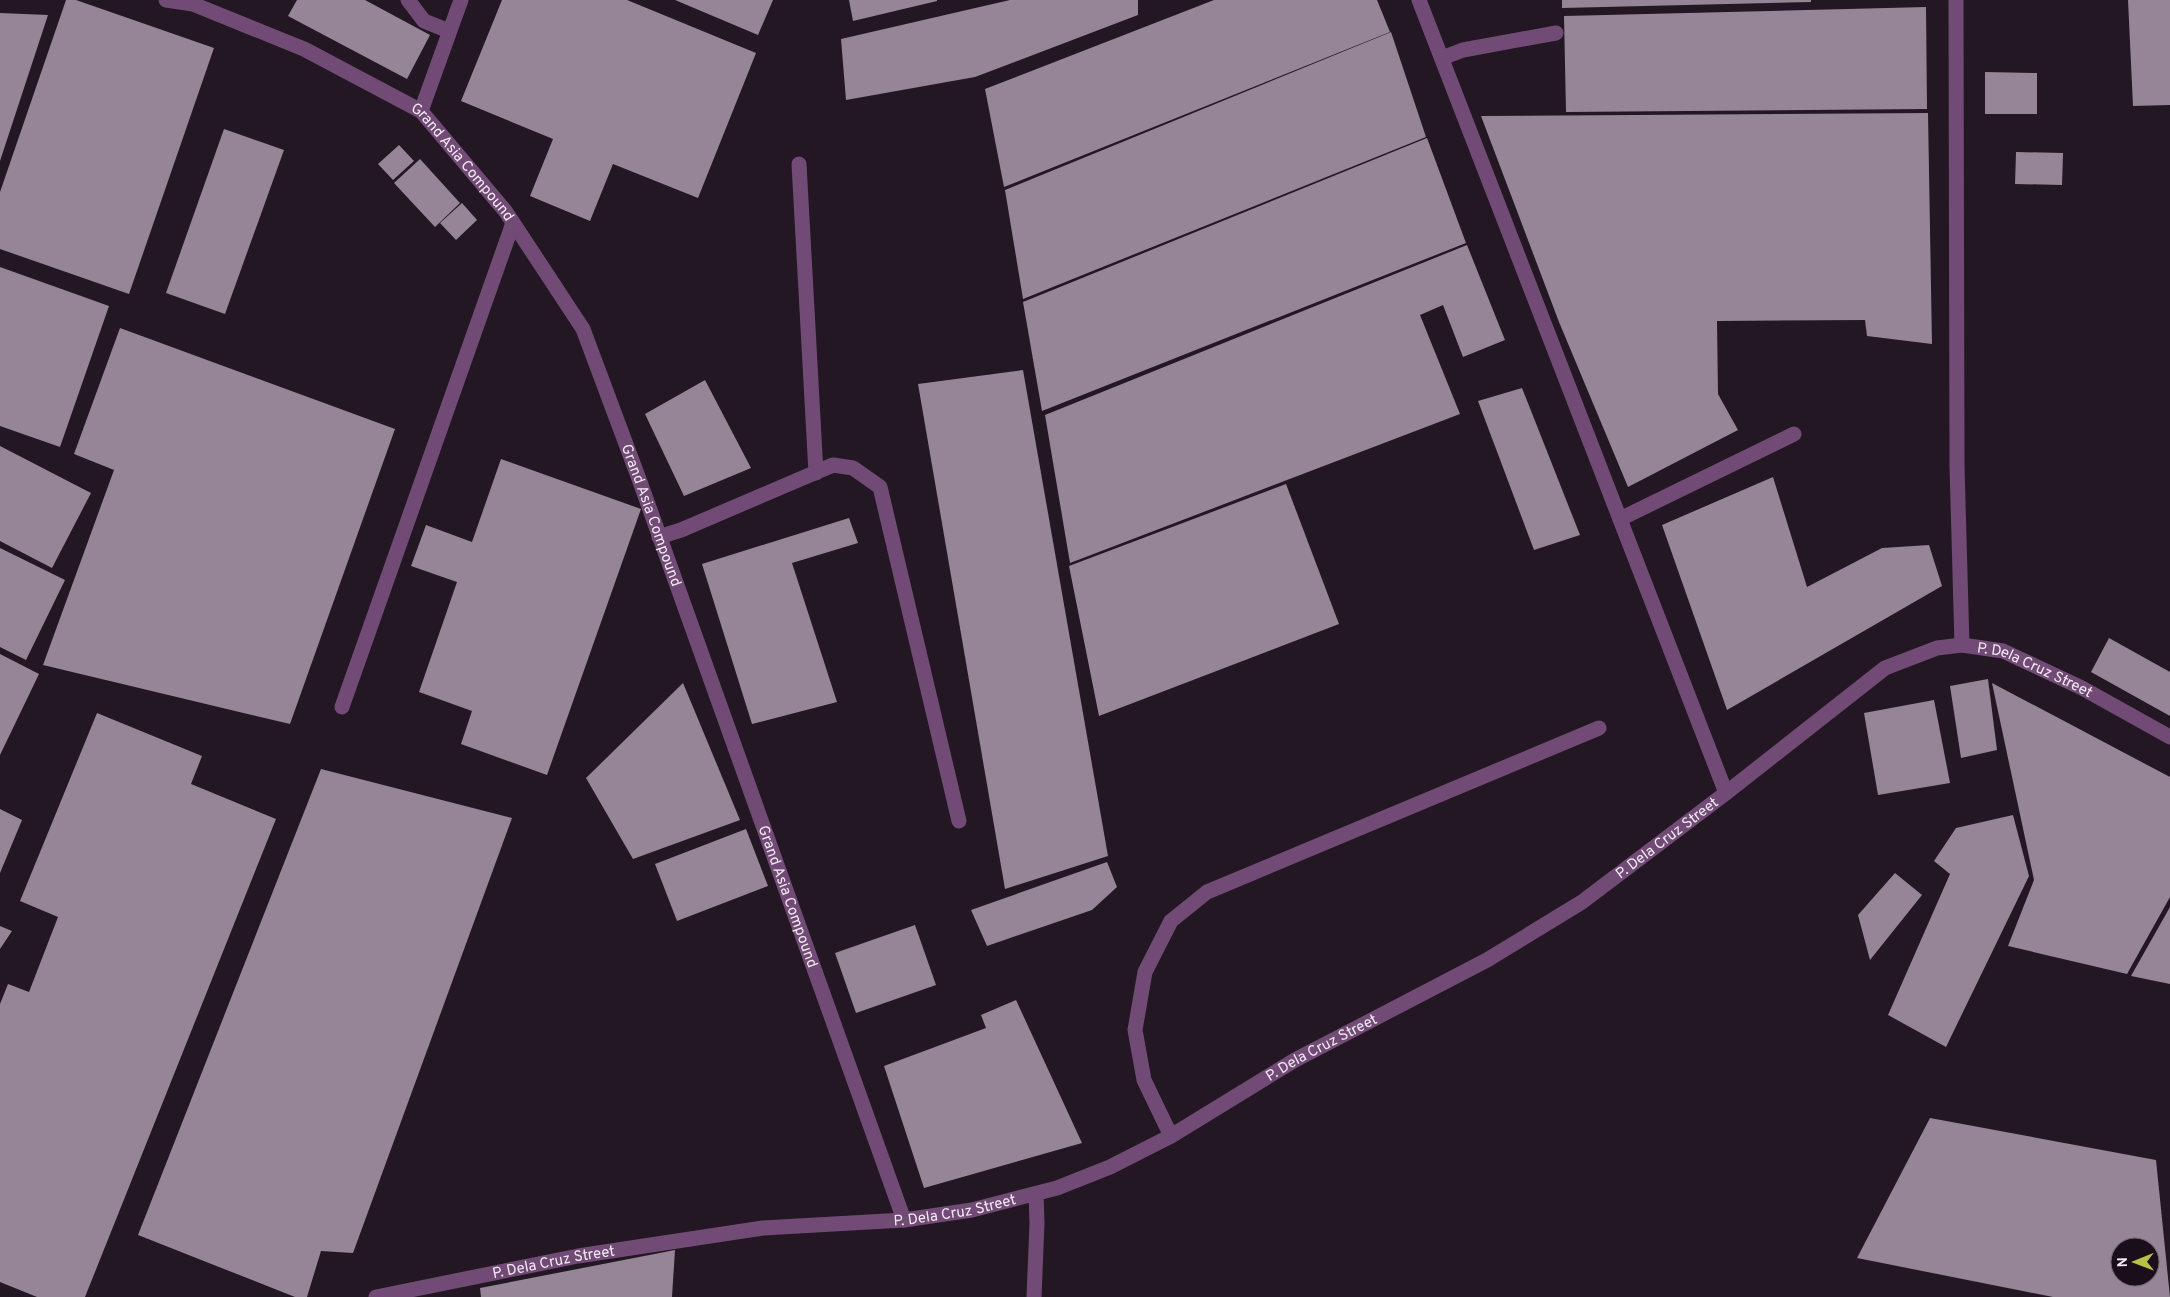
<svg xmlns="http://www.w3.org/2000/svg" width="2170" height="1297" font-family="Overpass,sans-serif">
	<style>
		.building { fill: #958596; fill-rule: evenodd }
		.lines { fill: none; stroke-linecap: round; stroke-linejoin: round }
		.lane { stroke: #714b75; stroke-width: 15 }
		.street { stroke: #714b75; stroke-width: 15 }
		.labels { text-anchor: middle; stroke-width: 5; stroke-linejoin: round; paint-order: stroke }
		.street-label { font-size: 15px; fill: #f3eaf4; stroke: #1a0e1b }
	</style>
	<rect width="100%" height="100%" fill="#231724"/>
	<!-- building -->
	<g class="building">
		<path d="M66 0H76L214 48 129 294 0 249V192Z"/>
		<path d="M297 0H365L430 35 407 79 288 16Z"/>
		<path d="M502 0H627L756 53 698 198 613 164 590 221 530 196 553 139 461 101Z"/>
		<path d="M675 0H773L758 35Z"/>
		<path d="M849 0H937V1L853 21Z"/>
		<path d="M1010 0H1138V15L975 77 846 100 841 39Z"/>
		<path d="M1214 0H1377L1390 32 1004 187 985 89Z"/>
		<path d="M1562 0H1811V2L1562 8Z"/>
		<path d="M2128 0H2170V105L2133 106Z"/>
		<path d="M1926 7 1927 109 1566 112 1564 16Z"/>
		<path d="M0 13 48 15 0 161Z"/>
		<path d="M1391 32 1426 137 1023 299 1005 190Z"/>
		<path d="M1985 72 2037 73V114H1985Z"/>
		<path d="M1928 113 1932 344 1867 336 1865 320 1717 321 1718 394 1738 430 1628 487 1559 322 1481 116Z"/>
		<path d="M224 129 284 150 225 314 166 293Z"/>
		<path d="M1427 138 1466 243 1042 411 1023 302Z"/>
		<path d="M399 145 414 161 393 180 378 164Z"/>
		<path d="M2016 152 2063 153 2062 185 2015 184Z"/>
		<path d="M420 159 460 203 435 227 394 183Z"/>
		<path d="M462 203 477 220 456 240 440 223Z"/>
		<path d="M1467 245 1505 340 1463 357 1443 305 1420 315 1460 414 1070 563 1045 415Z"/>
		<path d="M0 267 109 306 60 447 0 426Z"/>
		<path d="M120 328 395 429 290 724 43 665 114 470 74 454Z"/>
		<path d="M1023 370 1108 856 1005 889 918 384Z"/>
		<path d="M705 380 751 468 684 496 645 414Z"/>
		<path d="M1522 388 1580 535 1534 550 1478 401Z"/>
		<path d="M0 446 91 493 52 568 0 541Z"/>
		<path d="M501 459 641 509 547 775 461 744 472 711 419 692 457 582 411 566 426 525 472 542Z"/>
		<path d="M1773 477 1807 587 1882 548 1929 545 1942 586 1727 710 1662 525Z"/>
		<path d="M1286 484 1339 624 1099 716 1069 566Z"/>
		<path d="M849 518 858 543 792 563 837 702 752 724 702 564Z"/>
		<path d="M0 548 65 580 26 660 0 647Z"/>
		<path d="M2109 638 2170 672V716L2091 672Z"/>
		<path d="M0 654 39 674 0 755Z"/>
		<path d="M1988 679 1997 750 1961 758 1950 686Z"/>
		<path d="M683 683 740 820 633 859 586 778Z"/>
		<path d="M1992 683 2170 777V897L2127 974 2008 946 2034 880Z"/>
		<path d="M1934 700 1950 783 1878 795 1864 713Z"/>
		<path d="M97 713 202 756 191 784 276 819 85 1297H37L0 1282V1004L8 984 29 992 58 917 20 901Z"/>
		<path d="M321 769 512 818 353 1253 321 1251 307 1297H295L138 1235Z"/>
		<path d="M0 809 22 820 0 873Z"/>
		<path d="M2013 815 2029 876 1946 1047 1888 1015 1950 874 1934 861 1956 828Z"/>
		<path d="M746 829 768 886 677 921 655 864Z"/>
		<path d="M1107 862 1117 887 1092 910 987 946 971 910Z"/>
		<path d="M1895 873 1922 895 1870 960 1858 915Z"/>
		<path d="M2170 907V984L2131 976Z"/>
		<path d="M915 925 936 985 856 1013 835 953Z"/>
		<path d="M0 926 12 931 0 949Z"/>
		<path d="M1016 1000 1082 1143 924 1188 884 1066 986 1028 981 1015Z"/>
		<path d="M1930 1118 2156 1160 2170 1297H2053L1857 1258ZM2120 1247H2150V1277H2120Z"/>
		<path d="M675 1250 672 1297H481L480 1288Z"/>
	</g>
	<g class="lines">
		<!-- lane -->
		<g class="lane">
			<path id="s1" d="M166 0 193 4 304 49 421 111 506 212 583 329 639 479 904 1220"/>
			<path d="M408 0 424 21 449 31"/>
			<path d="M1419 0 1726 793"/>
			<path d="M1956 0 1957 466 1962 645"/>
			<path d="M1442 58 1463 50 1556 33"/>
			<path d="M421 111 461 0"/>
			<path d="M799 164 816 473"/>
			<path d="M1620 519 1794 434"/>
			<path d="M659 537 681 530 833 465 853 468 880 487 959 821"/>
			<path d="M342 707 513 223"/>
			<path d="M1171 1136 1144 1080 1135 1030 1145 972 1171 921 1207 892 1599 728"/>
			<path d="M1034 1297 1037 1223 1036 1194"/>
		</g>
		<!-- street -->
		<path class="street" id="s2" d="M376 1297 578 1256 763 1228 904 1220 972 1210 1057 1188 1110 1167 1171 1136 1295 1060 1487 960 1582 902 1726 793 1885 668 1937 648 1962 645 2003 651 2082 688 2170 737"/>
	</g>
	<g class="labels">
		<!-- street labels -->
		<g class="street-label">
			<text dy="5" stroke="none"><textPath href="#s1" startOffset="345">Grand Asia Compound</textPath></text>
			<text dy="5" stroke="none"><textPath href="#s1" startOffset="750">Grand Asia Compound</textPath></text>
			<text dy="5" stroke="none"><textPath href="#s2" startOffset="1831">P. Dela Cruz Street</textPath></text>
			<text dy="5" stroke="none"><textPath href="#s2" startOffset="1396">P. Dela Cruz Street</textPath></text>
			<text dy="5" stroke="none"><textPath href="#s1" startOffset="1155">Grand Asia Compound</textPath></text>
			<text dy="5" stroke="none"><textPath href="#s2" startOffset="991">P. Dela Cruz Street</textPath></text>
			<text dy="5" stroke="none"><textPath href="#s2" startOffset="586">P. Dela Cruz Street</textPath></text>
			<text dy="5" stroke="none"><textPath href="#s2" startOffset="181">P. Dela Cruz Street</textPath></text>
		</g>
	</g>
	<!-- north arrow -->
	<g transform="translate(2135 1262) rotate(269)"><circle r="24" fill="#1a0e1b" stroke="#716672"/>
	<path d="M0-4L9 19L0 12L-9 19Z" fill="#b7c147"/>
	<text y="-8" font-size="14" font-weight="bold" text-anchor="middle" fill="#f3eaf4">N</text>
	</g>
</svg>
